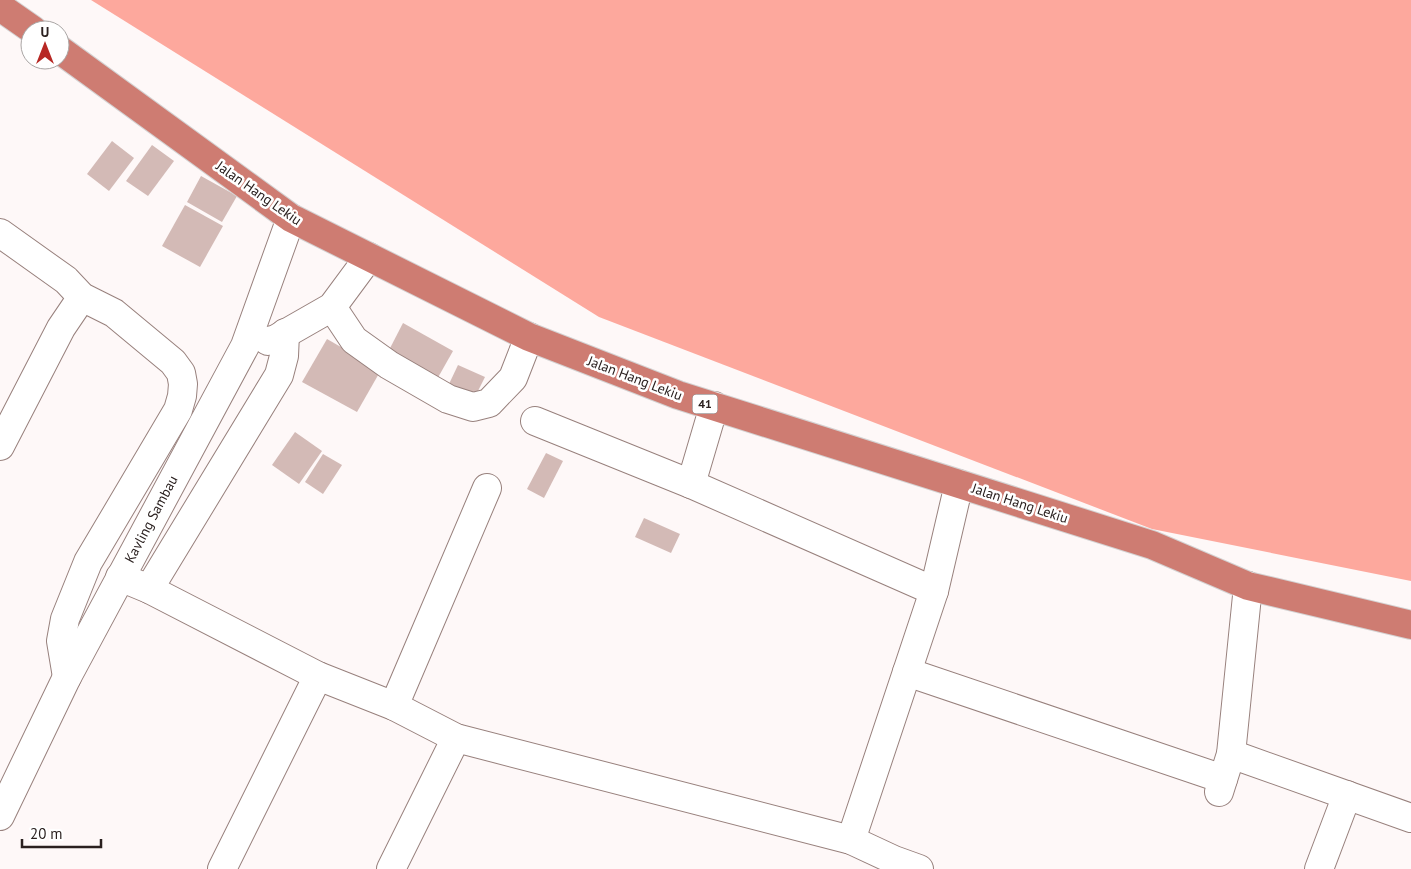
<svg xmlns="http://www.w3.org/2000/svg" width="1411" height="869" font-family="'PT Sans',sans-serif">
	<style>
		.forest { fill: #fda89d }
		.building { fill: #d3bab6 }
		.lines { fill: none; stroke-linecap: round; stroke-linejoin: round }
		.minor-casing { stroke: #98817d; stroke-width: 30 }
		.highway-casing { stroke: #d4d2d2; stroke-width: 30 }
		.minor { stroke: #fff; stroke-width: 28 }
		.highway { stroke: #ce7c72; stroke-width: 28 }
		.labels { text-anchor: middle; stroke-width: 5; stroke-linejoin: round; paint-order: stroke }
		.shield { fill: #fff; stroke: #6a6362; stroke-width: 1 }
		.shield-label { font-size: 12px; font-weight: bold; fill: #2a201f }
		.street-label { font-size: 14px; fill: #2a201f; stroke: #fff }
	</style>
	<rect width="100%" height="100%" fill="#fef8f8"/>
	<!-- forest -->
	<path class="forest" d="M91 0H1411V581L1152 529 599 317Z"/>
	<!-- building -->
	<g class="building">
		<path d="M112 141 134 158 109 191 87 174Z"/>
		<path d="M152 145 174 161 148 196 126 181Z"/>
		<path d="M201 176 237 196 222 222 187 202Z"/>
		<path d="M185 205 223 226 200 267 162 246Z"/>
		<path d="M403 323 453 351 436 381 387 354Z"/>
		<path d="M327 339 381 370 357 412 302 382Z"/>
		<path d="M458 365 485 377 475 397 449 384Z"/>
		<path d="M295 432 322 451 299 484 272 465Z"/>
		<path d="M546 453 563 461 544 498 527 489Z"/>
		<path d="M323 454 342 465 323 494 305 482Z"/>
		<path d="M644 518 680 534 671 553 635 537Z"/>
	</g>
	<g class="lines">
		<defs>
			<g id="minor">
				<path d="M0 233 66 280 82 297 114 313 173 362 181 373 183 384 182 396 178 410 88 562 65 619 61 641 67 677"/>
				<path d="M332 307 354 340 389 365 448 399 473 407 489 403 513 378 529 337"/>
				<path d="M268 341 276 339 332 307 369 257"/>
				<path d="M535 421 691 484 934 591"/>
				<path d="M0 446 61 328 82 297"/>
				<path d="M691 484 714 406"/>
				<path d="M120 577 149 589 318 676 394 706 456 738 851 840 894 860 919 869"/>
				<path d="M149 589 279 375 284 356 285 333"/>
				<path d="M907 672 1223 779"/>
				<path d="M394 706 487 488"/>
				<path d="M1231 754 1411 818"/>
				<path d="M1219 792 1231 754 1248 586"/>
				<path d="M0 816 67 677 245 346 291 218"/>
				<path d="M851 840 934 591 959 484"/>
				<path d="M222 869 318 676"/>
				<path d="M391 869 456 738"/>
				<path d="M1319 869 1347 795"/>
			</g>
			<g id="highway">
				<path d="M0 7 33 30"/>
				<path d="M60 50 291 218 529 337 678 395 1152 545 1248 586 1411 625"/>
			</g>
		</defs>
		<!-- minor casing -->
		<use href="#minor" class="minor-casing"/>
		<!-- highway casing -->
		<use href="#highway" class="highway-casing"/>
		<!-- minor -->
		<use href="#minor" class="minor"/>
		<!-- highway -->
		<use href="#highway" class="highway"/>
	</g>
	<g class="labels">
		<!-- shield labels -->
		<rect class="shield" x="692.5" y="394.5" width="25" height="19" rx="4"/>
		<g class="shield-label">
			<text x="705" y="408">41</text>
		</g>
		<!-- street labels -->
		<g class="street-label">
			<text transform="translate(259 193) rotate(35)" y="5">Jalan Hang Lekiu</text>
			<text transform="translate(635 378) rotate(21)" y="5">Jalan Hang Lekiu</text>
			<text transform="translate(1020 503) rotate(18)" y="5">Jalan Hang Lekiu</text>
			<text transform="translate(151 519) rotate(-62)" y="5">Kavling Sambau</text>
		</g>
	</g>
	<!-- north arrow -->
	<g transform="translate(45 45)"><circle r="24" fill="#ffffff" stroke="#aaa6a5"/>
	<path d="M0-4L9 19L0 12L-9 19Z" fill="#b72824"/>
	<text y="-8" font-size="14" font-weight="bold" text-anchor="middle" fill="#2a201f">U</text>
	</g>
	<!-- scale -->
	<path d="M22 839v8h79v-8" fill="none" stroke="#2a201f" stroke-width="2.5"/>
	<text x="30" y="839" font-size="15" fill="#2a201f" stroke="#ffffff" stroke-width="4" paint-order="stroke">20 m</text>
</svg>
